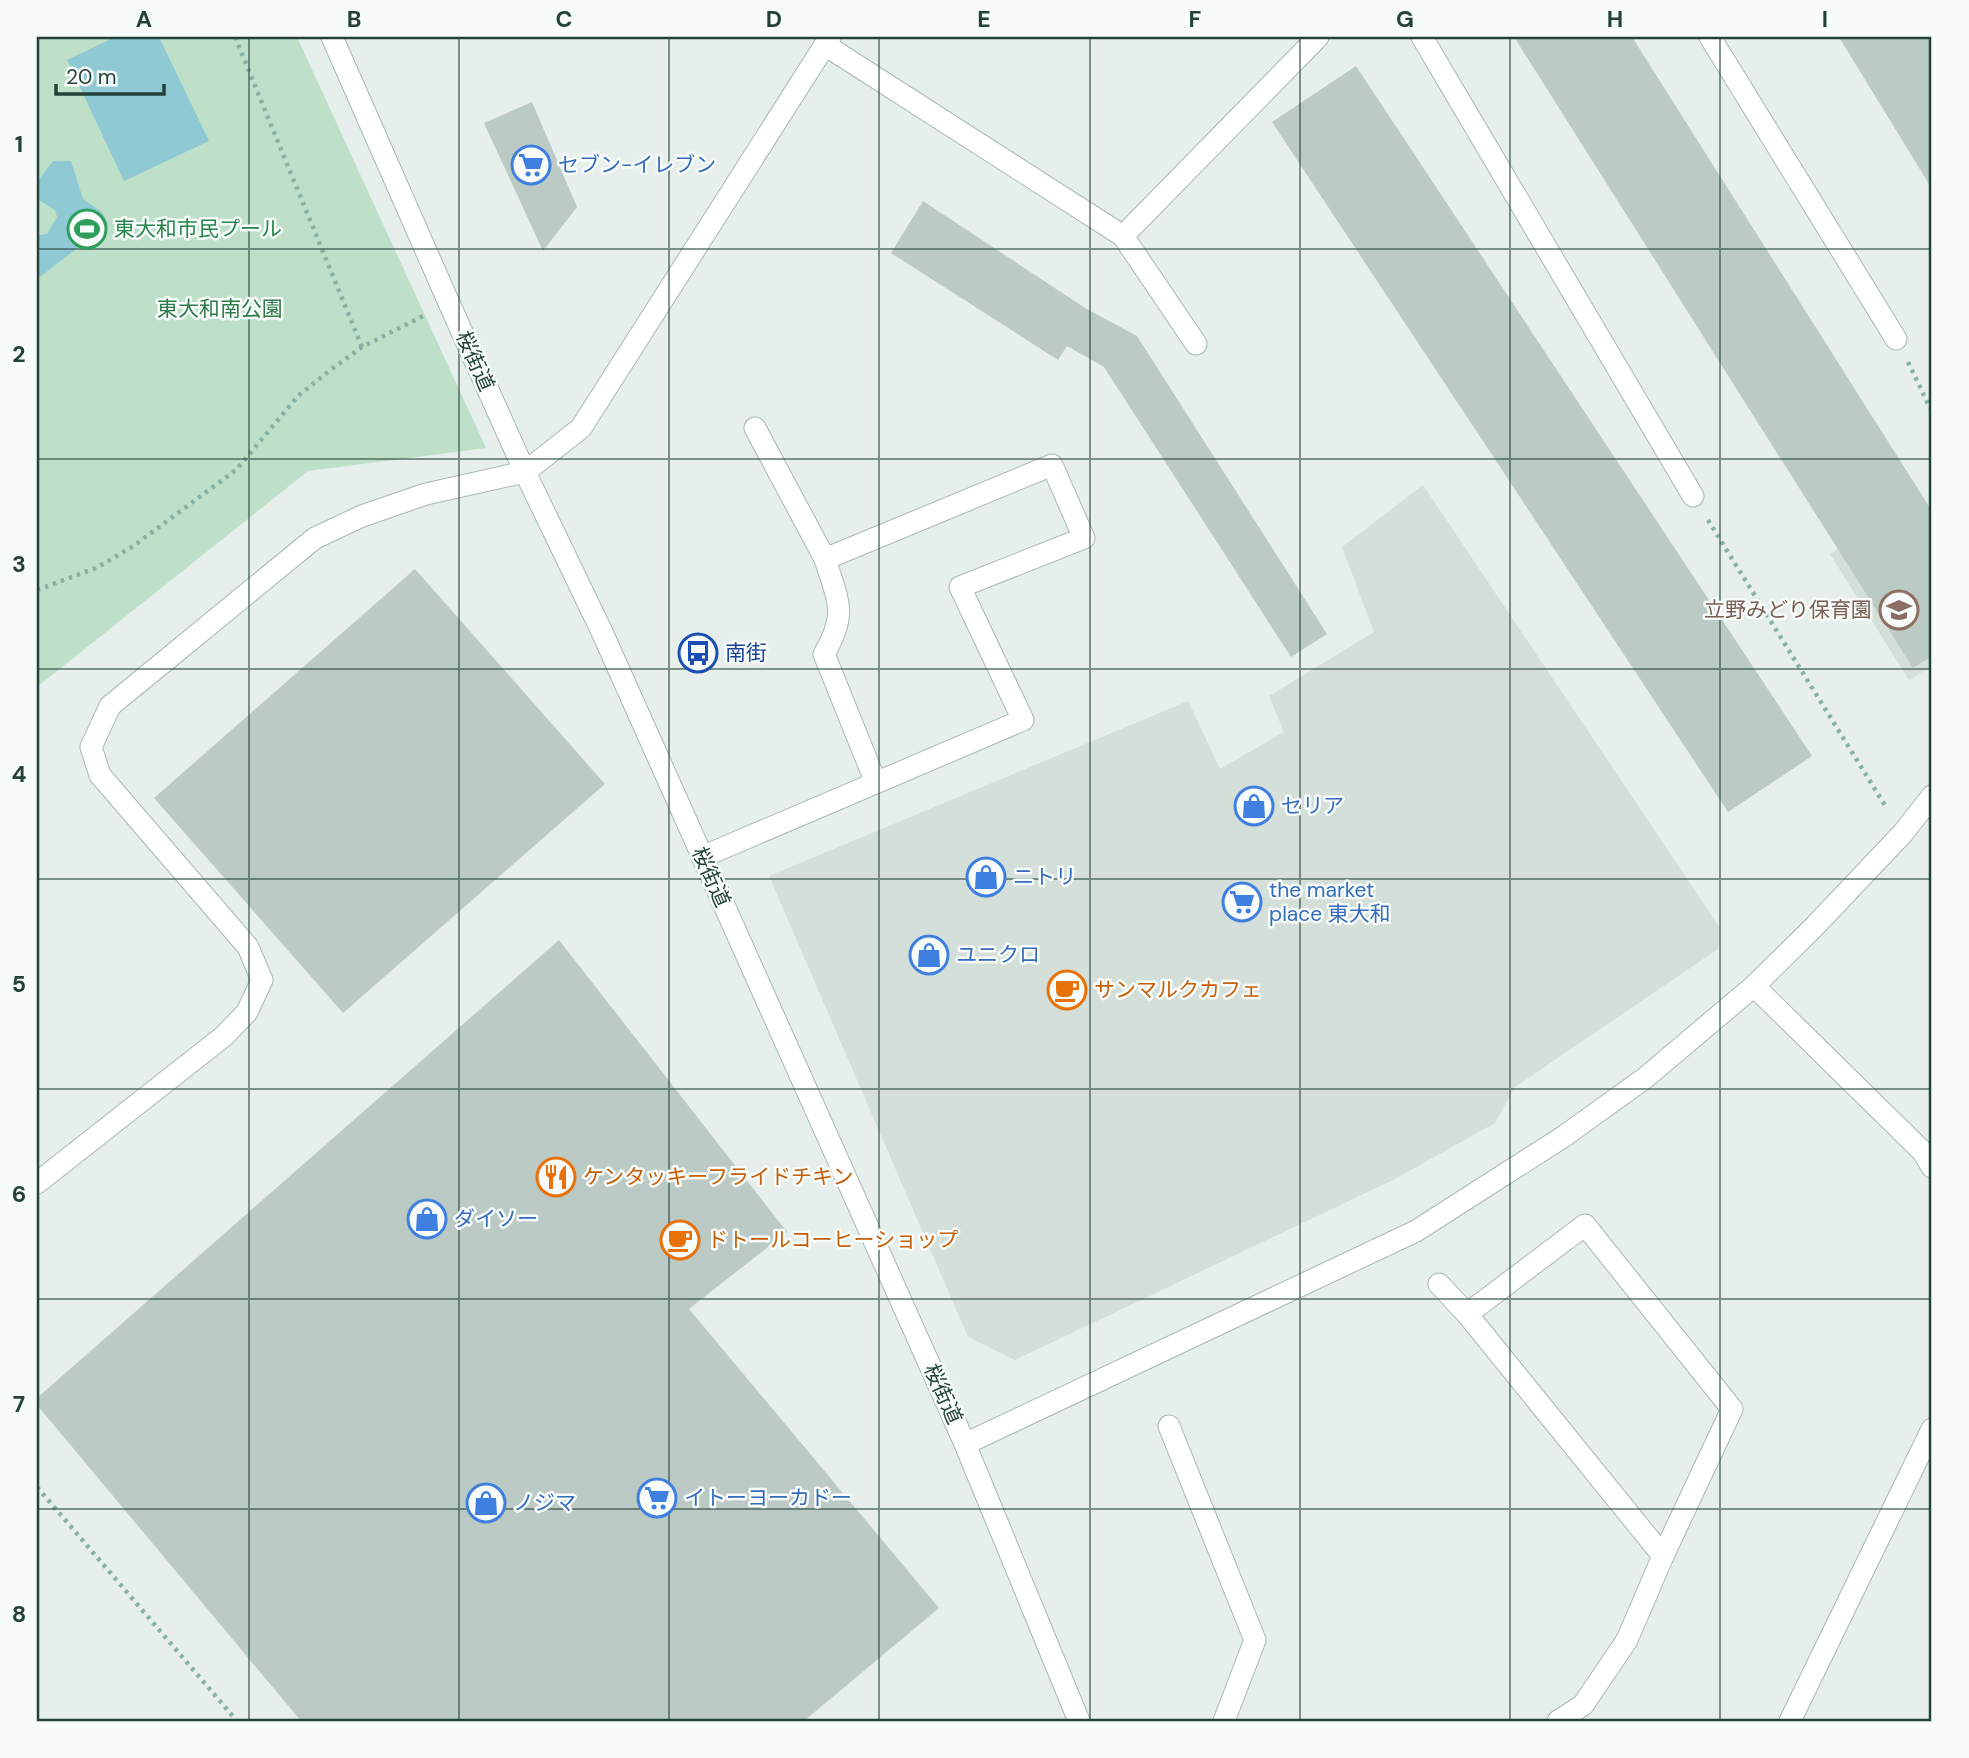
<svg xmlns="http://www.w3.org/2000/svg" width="1969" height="1758" font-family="'DM Sans','Noto Sans JP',sans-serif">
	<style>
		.built { fill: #d4dfda }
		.green { fill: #bfe0c8 }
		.water { fill: #8ec9d4 }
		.building { fill: #bbcac4 }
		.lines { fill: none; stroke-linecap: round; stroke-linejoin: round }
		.minor-casing { stroke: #a8b8b2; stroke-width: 23 }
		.path { stroke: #86b3a5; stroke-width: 4.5; stroke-dasharray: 3.5 5; stroke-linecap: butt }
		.minor { stroke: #fff; stroke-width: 21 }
		.grid { fill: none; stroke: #24423a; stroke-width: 2; stroke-opacity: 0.55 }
		.labels { text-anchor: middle; stroke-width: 5; stroke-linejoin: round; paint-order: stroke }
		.shop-label { font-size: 21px; fill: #366cbe; stroke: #f7fbf9; text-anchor: start }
		.leisure-label { font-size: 21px; fill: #27864d; stroke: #f7fbf9; text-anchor: start }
		.park-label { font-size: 21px; fill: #2d7a4b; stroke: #f7fbf9 }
		.street-label { font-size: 21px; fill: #24423a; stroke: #f7fbf9 }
		.education-label { font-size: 21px; fill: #785e54; stroke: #f7fbf9; text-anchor: end }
		.transit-label { font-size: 21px; fill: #164399; stroke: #f7fbf9; text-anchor: start }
		.food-label { font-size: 21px; fill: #c56008; stroke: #f7fbf9; text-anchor: start }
		.neatline { fill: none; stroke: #24423a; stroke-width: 2.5 }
		.grid-label { font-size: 23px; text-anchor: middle; font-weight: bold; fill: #24423a }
	</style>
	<rect width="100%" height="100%" fill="#e6efeb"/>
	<!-- built -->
	<g class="built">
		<path d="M1423 485 1720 928 1718 949 1515 1087 1495 1123 1393 1180 1015 1360 968 1337 769 876 1188 701 1220 769 1284 732 1269 696 1374 632 1342 547Z"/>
		<path d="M1921 498 1932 516V666L1909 680 1830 554Z"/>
	</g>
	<!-- green -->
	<path class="green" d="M37 37H297L486 448 308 471 37 687Z"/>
	<!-- water -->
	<g class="water">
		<path d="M115 37H159L209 141 124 181 67 60Z"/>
		<path d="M53 161H71L83 199 102 212 108 224 40 277 37 276V235L47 234 57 217 55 210 37 199V182Z"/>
	</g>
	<!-- building -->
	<g class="building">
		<path d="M1514 37H1632L1932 511V656L1913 668Z"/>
		<path d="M1839 37H1929L1932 41V189Z"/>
		<path d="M1356 66 1812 756 1728 812 1272 122Z"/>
		<path d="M532 102 577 207 543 251 484 123Z"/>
		<path d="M923 201 1085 308 1137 336 1327 634 1291 657 1104 367 1067 346 1058 360 891 253Z"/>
		<path d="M415 569 605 784 343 1013 154 798Z"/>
		<path d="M559 940 787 1232 689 1309 939 1608 804 1721H301L37 1405V1398Z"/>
	</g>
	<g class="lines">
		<defs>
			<g id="minor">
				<path d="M332 37 449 303 525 472 602 632 965 1444 1079 1721"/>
				<path d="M1422 37 1693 496"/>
				<path d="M1710 37 1896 339"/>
				<path d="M825 45 1123 236 1318 37"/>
				<path d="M1123 236 1196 344"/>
				<path d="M755 428 825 559"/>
				<path d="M702 857 1023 720 960 587 1084 538 1052 465 825 559C838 601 848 613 824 654L876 783"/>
				<path d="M1754 986 1923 1152 1932 1167"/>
				<path d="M37 1183 224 1036 247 1012 262 980 248 947 100 775 91 747 110 706 315 538 362 516 426 494 525 472 581 428 830 37"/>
				<path d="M1439 1284 1467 1314 1663 1556 1627 1640 1583 1705 1558 1721"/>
				<path d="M1467 1314 1585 1225 1732 1409 1663 1556"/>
				<path d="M1169 1426 1255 1640 1224 1721"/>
				<path d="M965 1444 1416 1231 1563 1137 1645 1078 1754 986 1813 928 1903 833 1932 796"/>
				<path d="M1790 1721 1932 1429"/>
			</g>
		</defs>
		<!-- minor casing -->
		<use href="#minor" class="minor-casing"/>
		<!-- path -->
		<g class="path">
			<path d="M235 37 362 347"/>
			<path d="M1908 362 1932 412"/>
			<path d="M1708 520 1886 807"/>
			<path d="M37 590 96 568 132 547 236 470 298 396 329 371 362 347 423 316"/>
			<path d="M37 1487 237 1721"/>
		</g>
		<!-- minor -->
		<use href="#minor" class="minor"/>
	</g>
	<!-- grid -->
	<path class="grid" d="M249 37V1721M459 37V1721M669 37V1721M879 37V1721M1090 37V1721M1300 37V1721M1510 37V1721M1720 37V1721M37 249H1932M37 459H1932M37 669H1932M37 879H1932M37 1089H1932M37 1299H1932M37 1509H1932"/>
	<!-- icons -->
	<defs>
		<symbol id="supermarket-ring" viewBox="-11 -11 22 22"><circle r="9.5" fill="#f7fbf9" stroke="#3f7fe0" stroke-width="1.5"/><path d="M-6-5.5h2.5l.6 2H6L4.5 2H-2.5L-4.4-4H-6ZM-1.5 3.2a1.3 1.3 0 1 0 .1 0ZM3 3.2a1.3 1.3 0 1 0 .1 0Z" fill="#3f7fe0"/></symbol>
		<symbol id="stadium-ring" viewBox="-11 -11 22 22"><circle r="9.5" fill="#f7fbf9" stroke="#2e9e5b" stroke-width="1.5"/><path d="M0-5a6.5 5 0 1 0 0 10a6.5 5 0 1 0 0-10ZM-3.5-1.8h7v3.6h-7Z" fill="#2e9e5b"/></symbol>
		<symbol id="school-ring" viewBox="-11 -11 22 22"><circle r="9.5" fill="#f7fbf9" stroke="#8d6e63" stroke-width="1.5"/><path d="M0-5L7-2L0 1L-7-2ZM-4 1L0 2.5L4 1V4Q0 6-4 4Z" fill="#8d6e63"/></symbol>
		<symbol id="bus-ring" viewBox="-11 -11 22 22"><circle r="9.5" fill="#f7fbf9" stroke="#1a4fb4" stroke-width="1.5"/><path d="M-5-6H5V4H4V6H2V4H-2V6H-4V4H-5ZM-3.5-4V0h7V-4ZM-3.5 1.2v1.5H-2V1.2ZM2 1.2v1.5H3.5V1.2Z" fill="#1a4fb4"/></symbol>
		<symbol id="shop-ring" viewBox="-11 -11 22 22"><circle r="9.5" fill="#f7fbf9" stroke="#3f7fe0" stroke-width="1.5"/><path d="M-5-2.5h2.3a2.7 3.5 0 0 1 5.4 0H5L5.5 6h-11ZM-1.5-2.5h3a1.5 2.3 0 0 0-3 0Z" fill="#3f7fe0"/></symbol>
		<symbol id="cafe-ring" viewBox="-11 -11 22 22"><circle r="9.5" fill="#f7fbf9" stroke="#e8710a" stroke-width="1.5"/><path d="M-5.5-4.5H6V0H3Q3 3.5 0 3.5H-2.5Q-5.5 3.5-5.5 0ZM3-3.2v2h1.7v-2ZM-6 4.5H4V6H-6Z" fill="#e8710a"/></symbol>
		<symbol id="restaurant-ring" viewBox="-11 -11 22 22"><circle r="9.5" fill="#f7fbf9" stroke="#e8710a" stroke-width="1.5"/><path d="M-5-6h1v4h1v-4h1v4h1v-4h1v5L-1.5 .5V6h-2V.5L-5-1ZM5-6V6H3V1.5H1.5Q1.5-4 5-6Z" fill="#e8710a"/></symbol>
	</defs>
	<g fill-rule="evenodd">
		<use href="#supermarket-ring" x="509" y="143" width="44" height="44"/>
		<use href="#stadium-ring" x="65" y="207" width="44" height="44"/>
		<use href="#school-ring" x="1877" y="588" width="44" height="44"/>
		<use href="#bus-ring" x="676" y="631" width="44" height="44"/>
		<use href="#shop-ring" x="1232" y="784" width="44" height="44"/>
		<use href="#shop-ring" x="964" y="855" width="44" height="44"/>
		<use href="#supermarket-ring" x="1220" y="880" width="44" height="44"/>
		<use href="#shop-ring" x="907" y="933" width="44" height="44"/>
		<use href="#cafe-ring" x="1045" y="968" width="44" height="44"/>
		<use href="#restaurant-ring" x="534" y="1155" width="44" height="44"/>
		<use href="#shop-ring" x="405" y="1197" width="44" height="44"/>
		<use href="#cafe-ring" x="658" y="1218" width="44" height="44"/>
		<use href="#supermarket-ring" x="635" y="1476" width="44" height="44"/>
		<use href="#shop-ring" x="464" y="1481" width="44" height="44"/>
	</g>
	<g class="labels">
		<!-- shop labels -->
		<g class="shop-label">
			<text x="558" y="172">セブン-イレブン</text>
			<text x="1281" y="813">セリア</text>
			<text x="1013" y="884">ニトリ</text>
			<text x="1269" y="897">the market<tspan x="1269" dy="24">place 東大和</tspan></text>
			<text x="956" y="962">ユニクロ</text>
			<text x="454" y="1226">ダイソー</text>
			<text x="684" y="1505">イトーヨーカドー</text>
			<text x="513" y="1510">ノジマ</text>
		</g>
		<!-- leisure labels -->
		<g class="leisure-label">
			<text x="114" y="236">東大和市民プール</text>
		</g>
		<!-- park labels -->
		<g class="park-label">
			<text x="220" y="316">東大和南公園</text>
		</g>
		<!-- street labels -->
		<g class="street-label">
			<text transform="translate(475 361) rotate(66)" y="7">桜街道</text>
			<text transform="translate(711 877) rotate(66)" y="7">桜街道</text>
			<text transform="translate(943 1394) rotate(66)" y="7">桜街道</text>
		</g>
		<!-- education labels -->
		<g class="education-label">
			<text x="1872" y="617">立野みどり保育園</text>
		</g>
		<!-- transit labels -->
		<g class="transit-label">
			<text x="725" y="660">南街</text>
		</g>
		<!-- food labels -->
		<g class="food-label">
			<text x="1094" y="997">サンマルクカフェ</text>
			<text x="583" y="1184">ケンタッキーフライドチキン</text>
			<text x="707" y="1247">ドトールコーヒーショップ</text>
		</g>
	</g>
	<!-- border -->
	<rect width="1969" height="1758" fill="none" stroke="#f7fbf9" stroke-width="77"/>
	<!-- scale -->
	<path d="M56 84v10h108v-10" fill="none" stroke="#24423a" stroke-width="3.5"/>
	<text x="66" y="84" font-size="21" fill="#24423a" stroke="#f7fbf9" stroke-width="5" paint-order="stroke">20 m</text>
	<rect x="38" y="38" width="1892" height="1682" class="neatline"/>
	<g class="grid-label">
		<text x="144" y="27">A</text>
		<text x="354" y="27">B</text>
		<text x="564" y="27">C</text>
		<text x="774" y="27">D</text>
		<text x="984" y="27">E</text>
		<text x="1195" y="27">F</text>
		<text x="1405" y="27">G</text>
		<text x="1615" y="27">H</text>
		<text x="1825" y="27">I</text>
		<text x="19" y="152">1</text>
		<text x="19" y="362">2</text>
		<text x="19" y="572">3</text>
		<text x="19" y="782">4</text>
		<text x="19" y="992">5</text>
		<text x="19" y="1202">6</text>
		<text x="19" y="1412">7</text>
		<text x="19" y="1622">8</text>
	</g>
</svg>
